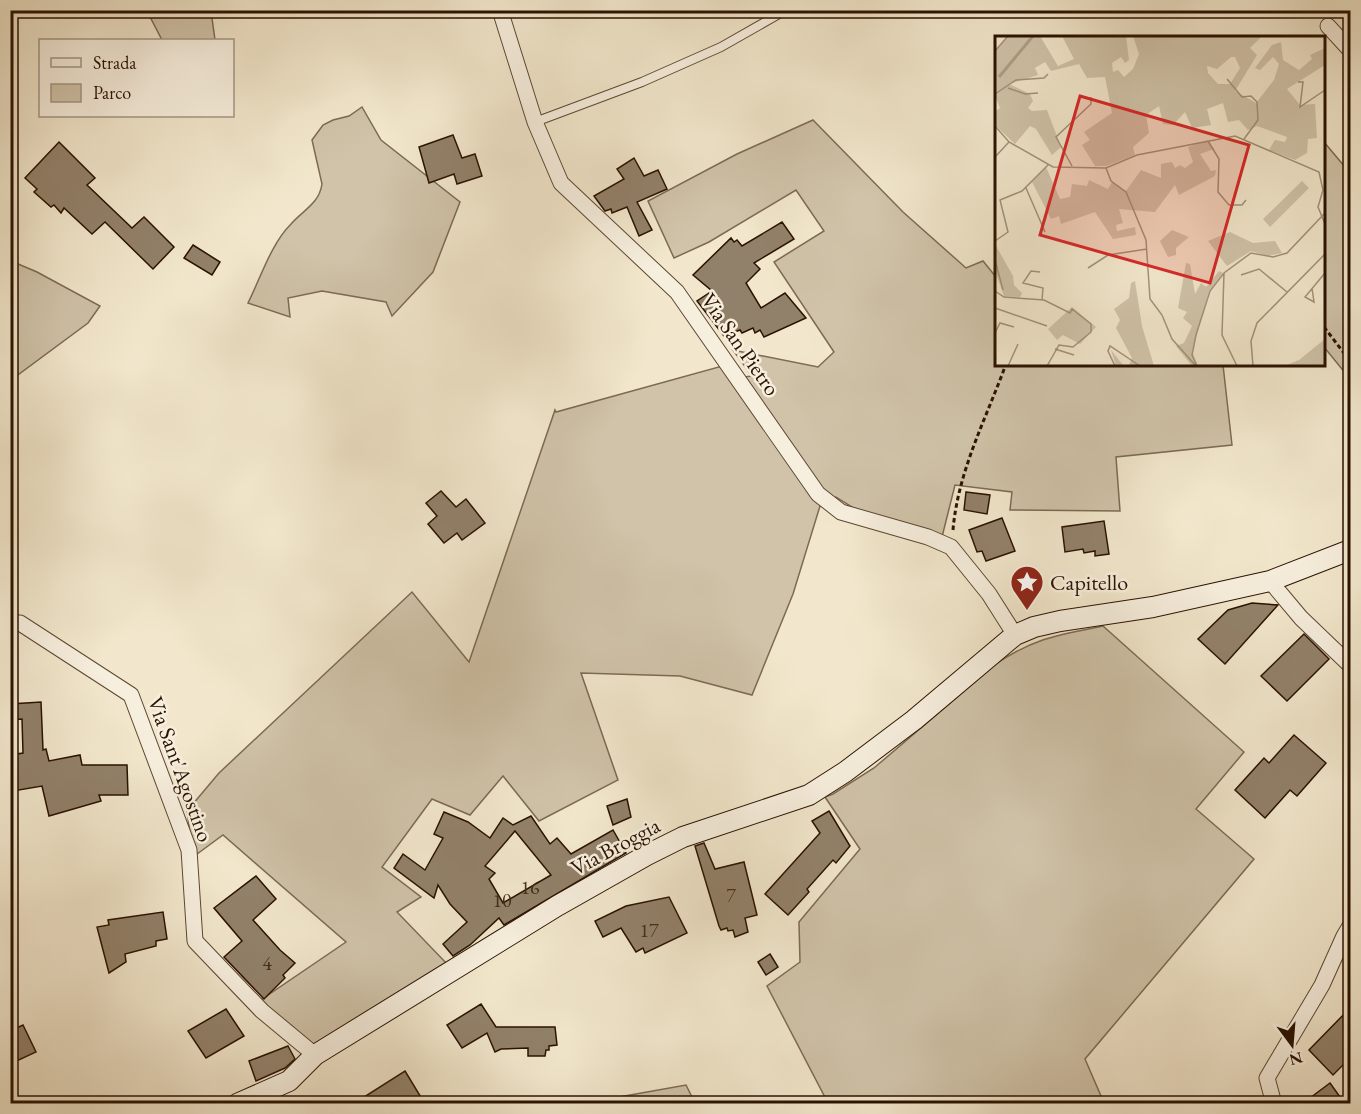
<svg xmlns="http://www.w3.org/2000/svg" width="1361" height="1114" font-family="'EB Garamond',serif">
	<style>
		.green { fill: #d0c3a9; stroke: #7d6a54; stroke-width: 1.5 }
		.building { fill: #92816a; stroke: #2a1200; stroke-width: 1.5; fill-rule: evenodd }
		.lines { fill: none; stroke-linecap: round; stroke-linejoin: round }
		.lane-casing { stroke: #5c4733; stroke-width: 10 }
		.street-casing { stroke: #5c4733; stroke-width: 17 }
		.secondary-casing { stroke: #2a1200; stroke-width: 22 }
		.path { stroke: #2a1200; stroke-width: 3; stroke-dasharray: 4.5 3; stroke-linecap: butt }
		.lane { stroke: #f7efde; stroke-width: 8 }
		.street { stroke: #f7efde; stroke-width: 15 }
		.secondary { stroke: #f7efde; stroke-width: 20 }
		.labels { text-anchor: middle; stroke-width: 5; stroke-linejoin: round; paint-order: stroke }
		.number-label { font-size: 20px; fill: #442e1a }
		.street-label { font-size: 22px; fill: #2a1200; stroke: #f7efde }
		.poi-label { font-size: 22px; fill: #2a1200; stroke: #f7efde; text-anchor: start }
		.inset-river { fill: none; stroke: #ae9f87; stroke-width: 3 }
		.inset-road { fill: none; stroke: #a2927a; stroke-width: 1.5 }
		.view { fill: #d62828; fill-opacity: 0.15; stroke: #d62828; stroke-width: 3 }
		.inset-edge { fill: none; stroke: #2a1200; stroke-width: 3 }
	</style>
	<rect width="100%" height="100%" fill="#f2e7cc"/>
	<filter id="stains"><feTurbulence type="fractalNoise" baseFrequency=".00333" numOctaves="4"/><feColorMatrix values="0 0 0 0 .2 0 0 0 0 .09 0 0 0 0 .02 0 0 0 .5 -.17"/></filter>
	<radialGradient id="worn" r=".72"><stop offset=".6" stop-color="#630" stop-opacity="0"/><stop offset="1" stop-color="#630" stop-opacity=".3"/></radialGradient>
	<!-- green -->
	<g class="green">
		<path d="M147 11H211L215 40H162Z"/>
		<path d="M362 107 381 140 460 202 433 272 392 316 386 302 322 291 288 298 290 317 248 303C261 277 271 244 291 224 303 210 319 204 322 184L312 140 323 125 333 120 349 116Z"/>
		<path d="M813 120 903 212 966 268 983 261 996 277V364L1223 365 1232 445 1116 457 1120 511 1010 510 1012 492 955 485 941 541 860 512 836 497 820 506 793 594 752 695 680 676 581 673 618 780 539 821 503 776 470 815 432 799 382 867 421 897 397 912 451 968 312 1058 255 1004 346 942 223 835 193 857 187 811 219 773 412 592 469 662 555 410 556 412 733 363 744 377 752 376 733 350 818 367 834 352 774 262 824 231 796 190 709 242 674 258 648 201 737 154Z"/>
		<path d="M1324 142 1350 173V379L1324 347Z"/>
		<path d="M11 261 37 272 100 306 88 323 11 380Z"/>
		<path d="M1103 626 1244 752 1196 809 1254 859 1085 1059 1104 1103H828L767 986 800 962 799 922 860 849 825 797 833 794 874 768 996 664C1034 638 1058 635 1103 626Z"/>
		<path d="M686 1085 695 1103H606L608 1099Z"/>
	</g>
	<!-- building -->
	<g class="building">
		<path d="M453 135 462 158 475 154 482 176 457 184 454 174 429 183 419 147Z"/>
		<path d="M59 142 95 178 87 185 132 228 144 217 174 247 153 269 105 222 92 234 64 208 61 213 54 205 51 207 34 192 37 189 25 178Z"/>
		<path d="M634 158 644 176 658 170 667 189 637 202 652 230 639 236 627 207 612 213 611 209 605 211 594 196 624 179 617 169Z"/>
		<path d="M782 222 794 239 754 263 760 269 746 283 761 308 785 293 806 318 764 337 760 330 755 333 753 328 742 333 740 330 724 336 697 301 712 291 693 275 731 238 734 242 737 240 742 246Z"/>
		<path d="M193 245 220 262 212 275 184 258Z"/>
		<path d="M441 491 456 507 466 499 485 523 462 540 457 533 444 543 428 524 437 516 426 503Z"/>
		<path d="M966 492 990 495 987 514 964 510Z"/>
		<path d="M1002 518 1015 551 986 561 982 551 977 552 969 530Z"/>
		<path d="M1104 521 1109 554 1095 556V551L1084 553 1083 549 1065 552 1062 527Z"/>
		<path d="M1252 603 1278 605 1225 664 1198 639 1228 610Z"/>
		<path d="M1304 634 1329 659 1287 701 1261 676Z"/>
		<path d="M41 702 43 750 46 749 49 761 80 755 82 765H127L128 795H99L101 801 49 816 42 786 13 791 10 779V755L23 753 22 719 10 720V704Z"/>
		<path d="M1294 735 1326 763 1297 796 1290 790 1265 818 1235 790 1264 758 1269 763Z"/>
		<path d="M627 799 631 817 613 825 607 806Z"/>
		<path d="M829 811 850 846 836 863 833 860 807 889 809 892 788 915 765 894 820 833 812 821Z"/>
		<path d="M444 812 468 822 490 838 503 818 513 825 531 816 550 844 557 838 571 854 613 830 626 853 504 925 499 918 470 945 453 956 443 944 467 922 450 904 438 885 434 898 394 868 403 854 425 870 443 838 434 834ZM515 831 551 875 503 903 489 879 495 873 485 866Z"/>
		<path d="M704 843 715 869 744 862 757 915 745 918 748 932 735 937 733 930 728 931 727 928 721 930 719 926 695 846Z"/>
		<path d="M256 876 276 899 253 920 280 950 295 963 283 975 285 978 264 999 224 957 242 941 214 908Z"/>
		<path d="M669 897 687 933 645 953 643 948 636 952 621 928 603 937 595 921 626 906Z"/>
		<path d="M163 912 167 939 156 941V946L125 954 126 962 109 973 97 927 109 925 108 920Z"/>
		<path d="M770 954 778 967 766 975 758 962Z"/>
		<path d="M481 1004 496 1027H555L557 1045 549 1046V1050H546L545 1056H528V1048L501 1049 495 1052 487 1033 462 1048 447 1025Z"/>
		<path d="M1350 1008V1058L1333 1075 1309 1050Z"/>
		<path d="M226 1009 244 1036 206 1058 188 1031Z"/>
		<path d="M23 1025 36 1052 10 1064V1031Z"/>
		<path d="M288 1046 295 1059 285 1068 256 1081 249 1061Z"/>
		<path d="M405 1071 425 1104H353Z"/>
		<path d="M1330 1083 1345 1104H1302Z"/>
	</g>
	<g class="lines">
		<defs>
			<path id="lane" d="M535 122 642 82 721 47 786 10"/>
			<g id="street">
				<path d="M500 10 535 122 561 183 677 292 818 494 841 512 928 537 951 547 989 594 1015 635"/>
				<path d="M1328 26 1350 50"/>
				<path d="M1270 581 1301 618 1350 665"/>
				<path d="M10 624 20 623 131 695 189 850 195 941 262 1011 315 1055"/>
				<path d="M1274 1104 1267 1078 1322 985 1344 936 1350 926"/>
			</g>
			<path id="secondary" d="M237 1104 289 1081 315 1055 557 906 647 855 683 837 809 795 845 772 914 720 1015 635 1034 627 1060 621 1153 607 1270 581 1350 550"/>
		</defs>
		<!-- lane casing -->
		<use href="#lane" class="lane-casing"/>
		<!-- street casing -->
		<use href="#street" class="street-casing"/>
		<!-- secondary casing -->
		<use href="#secondary" class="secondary-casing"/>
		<!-- path -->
		<g class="path">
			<path d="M1324 327 1350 361"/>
			<path d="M953 530C958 471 986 419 1006 364"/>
		</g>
		<!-- lane -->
		<use href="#lane" class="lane"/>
		<!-- street -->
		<use href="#street" class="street"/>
		<!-- secondary -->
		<use href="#secondary" class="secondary"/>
	</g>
	<!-- icons -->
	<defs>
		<symbol id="sight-pin" viewBox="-11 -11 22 30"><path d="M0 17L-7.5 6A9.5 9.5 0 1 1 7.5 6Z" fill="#8f2418" stroke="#f7efde"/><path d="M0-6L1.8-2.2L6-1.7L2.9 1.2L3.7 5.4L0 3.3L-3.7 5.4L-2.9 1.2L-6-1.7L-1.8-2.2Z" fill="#fff"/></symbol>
	</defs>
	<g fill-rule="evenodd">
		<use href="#sight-pin" x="1008" y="563" width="38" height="52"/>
	</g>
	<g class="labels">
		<!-- number labels -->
		<g class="number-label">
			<text x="530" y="894">16</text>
			<text x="731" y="902">7</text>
			<text x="502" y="907">10</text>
			<text x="649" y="937">17</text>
			<text x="267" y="970">4</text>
		</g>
		<!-- street labels -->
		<g class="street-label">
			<text transform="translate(741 344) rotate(55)" y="8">Via San Pietro</text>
			<text transform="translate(181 769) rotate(70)" y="8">Via Sant'Agostino</text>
			<text transform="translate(615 846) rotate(-28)" y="8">Via Broggia</text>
		</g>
		<!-- poi labels -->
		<g class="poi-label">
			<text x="1050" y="590">Capitello</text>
		</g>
	</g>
	<!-- overview -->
	<g transform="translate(995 36)">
		<rect width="330" height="330" fill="#f2e7cc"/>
		<path d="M13 0H45L63 30 79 23 67 0H131L134 24 130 27 126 21 117 27 118 36 123 34 129 41 138 33 144 18 138 0H267L255 12 262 19 240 55 261 67 279 44 284 28 278 21 265 34 260 32 277 9 286 6 288 24 304 34 317 23 315 19 330 12V29L292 53 305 69 320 68 322 102 313 103 312 117 300 124 274 114 280 104 290 106 292 101 262 90 253 94 244 84 233 86 228 67 212 73 216 89 197 92 190 76 178 89 168 88 164 70 151 79 154 97 138 111 140 119 111 130H100L87 109 95 104 89 96 117 77 110 41 92 42 84 28 56 35 50 26 40 32 43 39 14 48 35 58 38 65 33 72 37 75 52 74 66 111 57 119 41 93 35 90 20 108 0 89V75L5 72 0 60V14ZM236 21H240L245 32 235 48H223L213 37 212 30 222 33ZM213 104 219 113 205 118 216 135 221 134 220 140 184 159 180 149 160 176 124 173 128 187 121 189 122 195 140 191 141 199 118 203 100 176 66 188 64 180 56 183 37 146 51 131 65 163 75 161 77 148 92 150 94 144 113 153 117 146 131 155 146 134 166 142V128L177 126 180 132 185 129 190 132 198 126 193 111ZM307 145 314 152 275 191 268 183ZM177 194 194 201 181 212V219L173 221 165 205ZM235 196 258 207 280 205 287 217 273 220 256 215 232 230 213 205ZM0 208 18 240 19 249 27 257 25 261 9 260 0 235ZM191 227 195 228 200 258 206 247 211 251 224 235 228 237 214 255 197 315 203 330H197L181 310 189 307 197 290 188 282 192 276 183 272ZM140 245 147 290 159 330H121L116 314 128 329H134L137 322 121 292 125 284 119 273 134 262 136 247ZM77 271 101 291 85 308 68 299 62 304 53 293ZM330 303V330H289L304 324Z" fill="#d0c3a9" fill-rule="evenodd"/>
		<path class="inset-river" d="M4 41 38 0"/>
		<path class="inset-road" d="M0 15 13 0M232 43 247 61 256 60 262 66 263 84 249 103M303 46H308L305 71 330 54M13 52 30 58 43 57M0 58 21 44 49 42 53 38M0 90 14 106 58 131 111 132 142 119 240 100 324 136 328 154 323 171 330 188M213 105 224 123 223 156 234 169H247L251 164M0 121 14 106M77 130 61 101 96 68V61M111 132 116 145 131 156 151 204 155 263 167 279 177 303 201 330M31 152 50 196M0 205 13 196 5 164 27 155 53 129M0 224 8 254M93 232 113 219 152 213M45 236 36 235 28 247 48 252 47 264M229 237 227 299 242 330M246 239 264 233 292 256M317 252 319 266 310 261 330 237M0 255 9 261 49 264 75 277 77 273 96 288V296L78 311 64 309 52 330M0 272 52 290M0 297 5 287 19 291M60 313 79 319M13 330 23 308M120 330 113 315 115 310 145 330M202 330 197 319 201 299 215 255 229 237 256 217 278 221 292 217 330 177M258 330 256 305 262 287 330 218"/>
		<path class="view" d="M85 60 254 109 215 247 45 199Z"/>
		<rect width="330" height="330" class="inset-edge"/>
	</g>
	<!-- margin -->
	<rect width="1361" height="1114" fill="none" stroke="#f2e7cc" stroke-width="36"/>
	<rect x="12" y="12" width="1337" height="1090" fill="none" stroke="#2a1200" stroke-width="3"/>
	<rect x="18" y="18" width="1325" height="1078" fill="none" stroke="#2a1200" stroke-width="1.5"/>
	<!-- legend -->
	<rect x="39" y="39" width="195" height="78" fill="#f7efde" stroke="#a59785" stroke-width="1.5"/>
	<rect x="51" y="58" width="30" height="9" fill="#f7efde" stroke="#a59785" stroke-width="1.5"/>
	<text x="93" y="69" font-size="18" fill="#2a1200">Strada</text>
	<rect x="51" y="84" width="30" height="18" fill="#d0c3a9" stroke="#a59785" stroke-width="1.5"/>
	<text x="93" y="99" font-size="18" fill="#2a1200">Parco</text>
	<!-- north arrow -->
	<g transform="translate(1292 1045) rotate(164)" stroke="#f7efde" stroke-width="4.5" paint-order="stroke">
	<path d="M0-4.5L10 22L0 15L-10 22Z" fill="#2a1200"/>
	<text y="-9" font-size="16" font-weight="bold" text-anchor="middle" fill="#2a1200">N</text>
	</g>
	<rect width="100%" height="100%" filter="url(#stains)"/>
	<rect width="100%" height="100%" fill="url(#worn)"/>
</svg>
